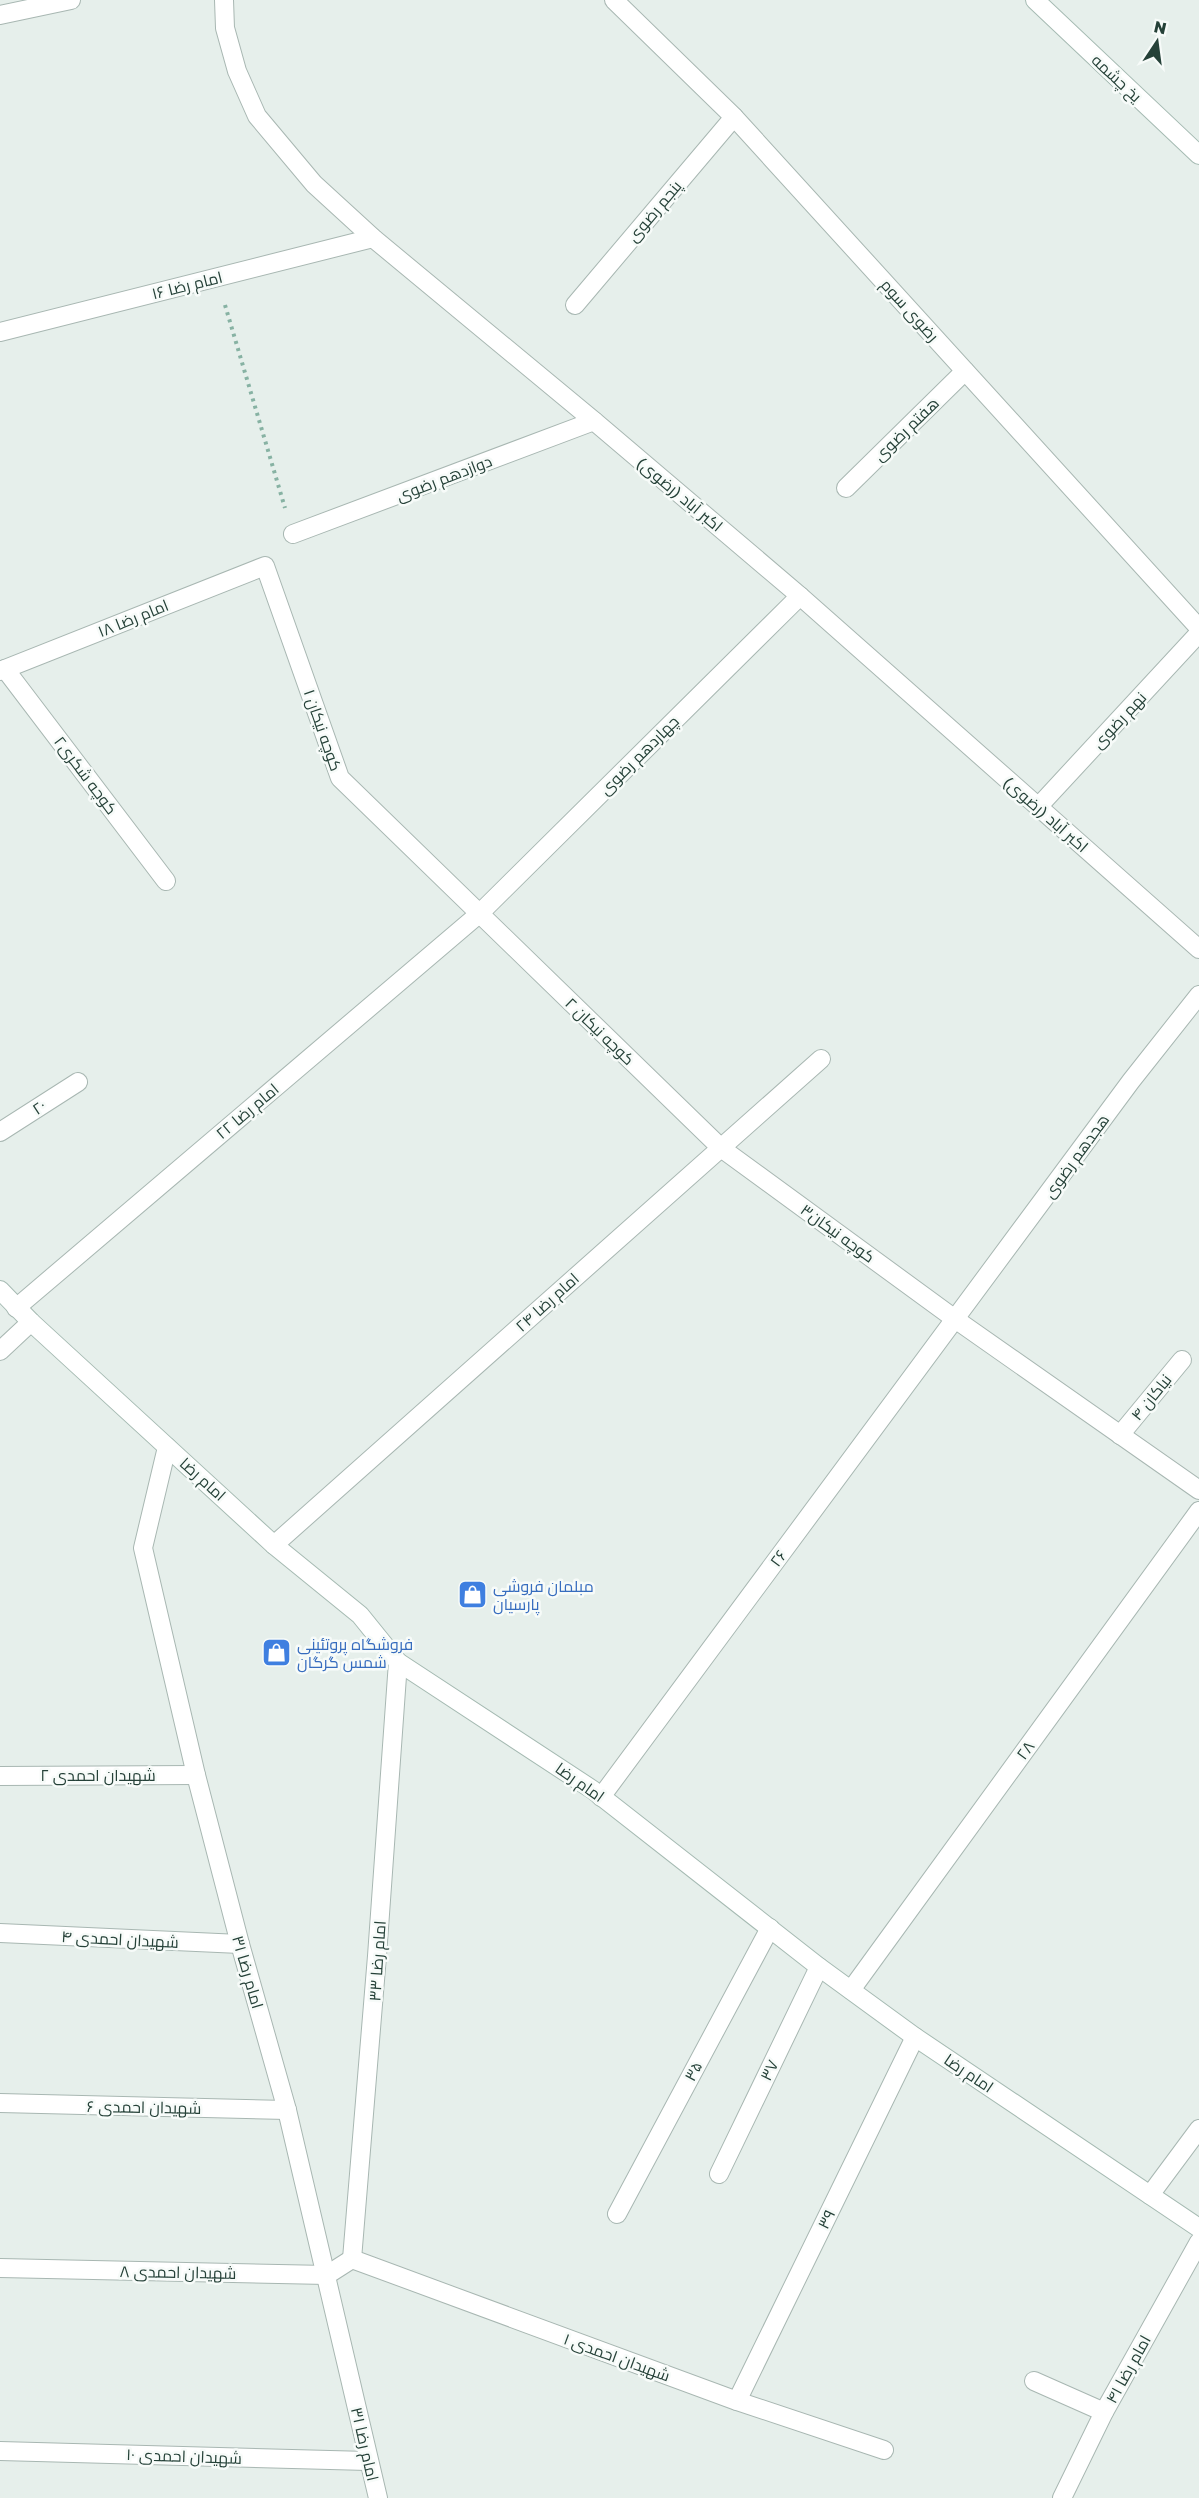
<svg xmlns="http://www.w3.org/2000/svg" width="1199" height="2498" font-family="'Golos Text',Cairo,sans-serif">
	<style>
		.lines { fill: none; stroke-linecap: round; stroke-linejoin: round }
		.street-casing { stroke: #a8b7b2; stroke-width: 20 }
		.secondary-casing { stroke: #a5bab2; stroke-width: 20 }
		.path { stroke: #87b2a3; stroke-width: 4; stroke-dasharray: 3 4.5; stroke-linecap: butt }
		.street { stroke: #fff; stroke-width: 18 }
		.secondary { stroke: #fff; stroke-width: 18 }
		.labels { text-anchor: middle; stroke-width: 5; stroke-linejoin: round; paint-order: stroke }
		.street-label { font-size: 16px; fill: #254138; stroke: #f7fbf9 }
		.shop-label { font-size: 16px; fill: #366cbe; stroke: #f7fbf9; text-anchor: start }
	</style>
	<rect width="100%" height="100%" fill="#e6efeb"/>
	<g class="lines">
		<defs>
			<g id="street">
				<path d="M224 0 225 28 237 71 257 116 314 184 373 238 594 421 800 596 1199 949"/>
				<path d="M614 0 734 117 1199 628"/>
				<path d="M0 15 71 0"/>
				<path d="M575 305 734 117"/>
				<path d="M0 332 373 238"/>
				<path d="M846 488 965 371"/>
				<path d="M293 534 594 421"/>
				<path d="M5 669 166 881"/>
				<path d="M0 671 265 566 340 778 721 1148 955 1319 1199 1490"/>
				<path d="M1038 807 1199 633"/>
				<path d="M0 1132 78 1082"/>
				<path d="M16 1308 479 914 800 596"/>
				<path d="M0 1351 31 1322"/>
				<path d="M1120 1435 1182 1360"/>
				<path d="M167 1447 143 1548 196 1775 240 1944 287 2110 378 2498"/>
				<path d="M274 1545 821 1059"/>
				<path d="M0 1776 196 1775"/>
				<path d="M601 1797 1131 1081 1199 995"/>
				<path d="M0 1933 240 1944"/>
				<path d="M851 1990 1199 1511"/>
				<path d="M0 2103 287 2110"/>
				<path d="M719 2174 819 1967"/>
				<path d="M1150 2195 1199 2129"/>
				<path d="M617 2214 770 1928"/>
				<path d="M352 2259 377 1956 398 1662"/>
				<path d="M352 2259 737 2401 884 2450"/>
				<path d="M0 2268 327 2275 352 2259"/>
				<path d="M1034 2381 1104 2412"/>
				<path d="M737 2401 915 2037"/>
				<path d="M0 2451 368 2461"/>
				<path d="M1062 2498 1104 2412 1199 2242"/>
			</g>
			<g id="secondary">
				<path d="M1035 0 1199 155"/>
				<path d="M0 1290 31 1322 274 1545 360 1615 398 1662 593 1790 819 1967 915 2037 1199 2228"/>
			</g>
		</defs>
		<!-- street casing -->
		<use href="#street" class="street-casing"/>
		<!-- secondary casing -->
		<use href="#secondary" class="secondary-casing"/>
		<!-- path -->
		<path class="path" d="M225 305 285 508"/>
		<!-- street -->
		<use href="#street" class="street"/>
		<!-- secondary -->
		<use href="#secondary" class="secondary"/>
	</g>
	<!-- icons -->
	<defs>
		<symbol id="shop-square" viewBox="-11 -11 22 22"><rect x="-9" y="-9" width="18" height="18" rx="4" fill="#3f7fe0" stroke="#f7fbf9"/><path d="M-5-2.5h2.3a2.7 3.5 0 0 1 5.4 0H5L5.5 6h-11ZM-1.5-2.5h3a1.5 2.3 0 0 0-3 0Z" fill="#fff"/></symbol>
	</defs>
	<g fill-rule="evenodd">
		<use href="#shop-square" x="456" y="1578" width="33" height="33"/>
		<use href="#shop-square" x="260" y="1636" width="33" height="33"/>
	</g>
	<g class="labels">
		<!-- street labels -->
		<g class="street-label">
			<text transform="translate(1117 78) rotate(43)" y="6">یخ چشمه</text>
			<text transform="translate(654 211) rotate(-50)" y="6">پنجم رضوی</text>
			<text transform="translate(187 285) rotate(-14)" y="6">امام رضا ۱۶</text>
			<text transform="translate(910 310) rotate(48)" y="6">رضوی سوم</text>
			<text transform="translate(906 429) rotate(-44)" y="6">هفتم رضوی</text>
			<text transform="translate(444 478) rotate(-21)" y="6">دوازدهم رضوی</text>
			<text transform="translate(680 494) rotate(40)" y="6">اکبر آباد (رضوی)</text>
			<text transform="translate(133 618) rotate(-22)" y="6">امام رضا ۱۸</text>
			<text transform="translate(1119 720) rotate(-47)" y="6">نهم رضوی</text>
			<text transform="translate(323 730) rotate(71)" y="6">کوچه نیکان ۱</text>
			<text transform="translate(639 755) rotate(-45)" y="6">چهاردهم رضوی</text>
			<text transform="translate(86 775) rotate(53)" y="6">کوچه شکری۲</text>
			<text transform="translate(1046 814) rotate(41)" y="6">اکبر آباد (رضوی)</text>
			<text transform="translate(600 1031) rotate(44)" y="6">کوچه نیکان ۲</text>
			<text transform="translate(39 1107) rotate(-33)" y="6">۲۰</text>
			<text transform="translate(247 1111) rotate(-40)" y="6">امام رضا ۲۲</text>
			<text transform="translate(1076 1156) rotate(-54)" y="6">هجدهم رضوی</text>
			<text transform="translate(838 1233) rotate(36)" y="6">کوچه نیکان۳</text>
			<text transform="translate(547 1302) rotate(-42)" y="6">امام رضا ۲۴</text>
			<text transform="translate(1151 1397) rotate(-51)" y="6">۴ نیاکان</text>
			<text transform="translate(203 1479) rotate(42)" y="6">امام رضا</text>
			<text transform="translate(778 1558) rotate(-53)" y="6">۲۶</text>
			<text transform="translate(1025 1750) rotate(-54)" y="6">۲۸</text>
			<text x="98" y="1781">۲ شهیدان احمدی</text>
			<text transform="translate(580 1782) rotate(35)" y="6">امام رضا</text>
			<text transform="translate(120 1939) rotate(3)" y="6">۴ شهیدان احمدی</text>
			<text transform="translate(377 1961) rotate(-86)" y="6">امام رضا ۳۳</text>
			<text transform="translate(248 1972) rotate(74)" y="6">امام رضا ۳۱</text>
			<text transform="translate(769 2070) rotate(-64)" y="6">۳۷</text>
			<text transform="translate(693 2071) rotate(-62)" y="6">۳۵</text>
			<text transform="translate(969 2073) rotate(34)" y="6">امام رضا</text>
			<text transform="translate(144 2107) rotate(1)" y="6">۶ شهیدان احمدی</text>
			<text transform="translate(826 2219) rotate(-64)" y="6">۳۹</text>
			<text transform="translate(178 2272) rotate(1)" y="6">۸ شهیدان احمدی</text>
			<text transform="translate(617 2357) rotate(20)" y="6">۱ شهیدان احمدی</text>
			<text transform="translate(1128 2369) rotate(-61)" y="6">۴۱ امام رضا</text>
			<text transform="translate(365 2444) rotate(77)" y="6">امام رضا ۳۱</text>
			<text transform="translate(184 2456) rotate(2)" y="6">۱۰ شهیدان احمدی</text>
		</g>
		<!-- shop labels -->
		<g class="shop-label">
			<text x="493" y="1592">مبلمان فروشی<tspan x="493" dy="18">پارسیان</tspan></text>
			<text x="297" y="1650">فروشگاه پروتئینی<tspan x="297" dy="18">شمس گرگان</tspan></text>
		</g>
	</g>
	<!-- north arrow -->
	<g transform="translate(1157 42) rotate(13)" stroke="#f7fbf9" stroke-width="4.5" paint-order="stroke">
	<path d="M0-4.5L10 22L0 15L-10 22Z" fill="#254138"/>
	<text y="-9" font-size="16" font-weight="bold" text-anchor="middle" fill="#254138">N</text>
	</g>
</svg>
